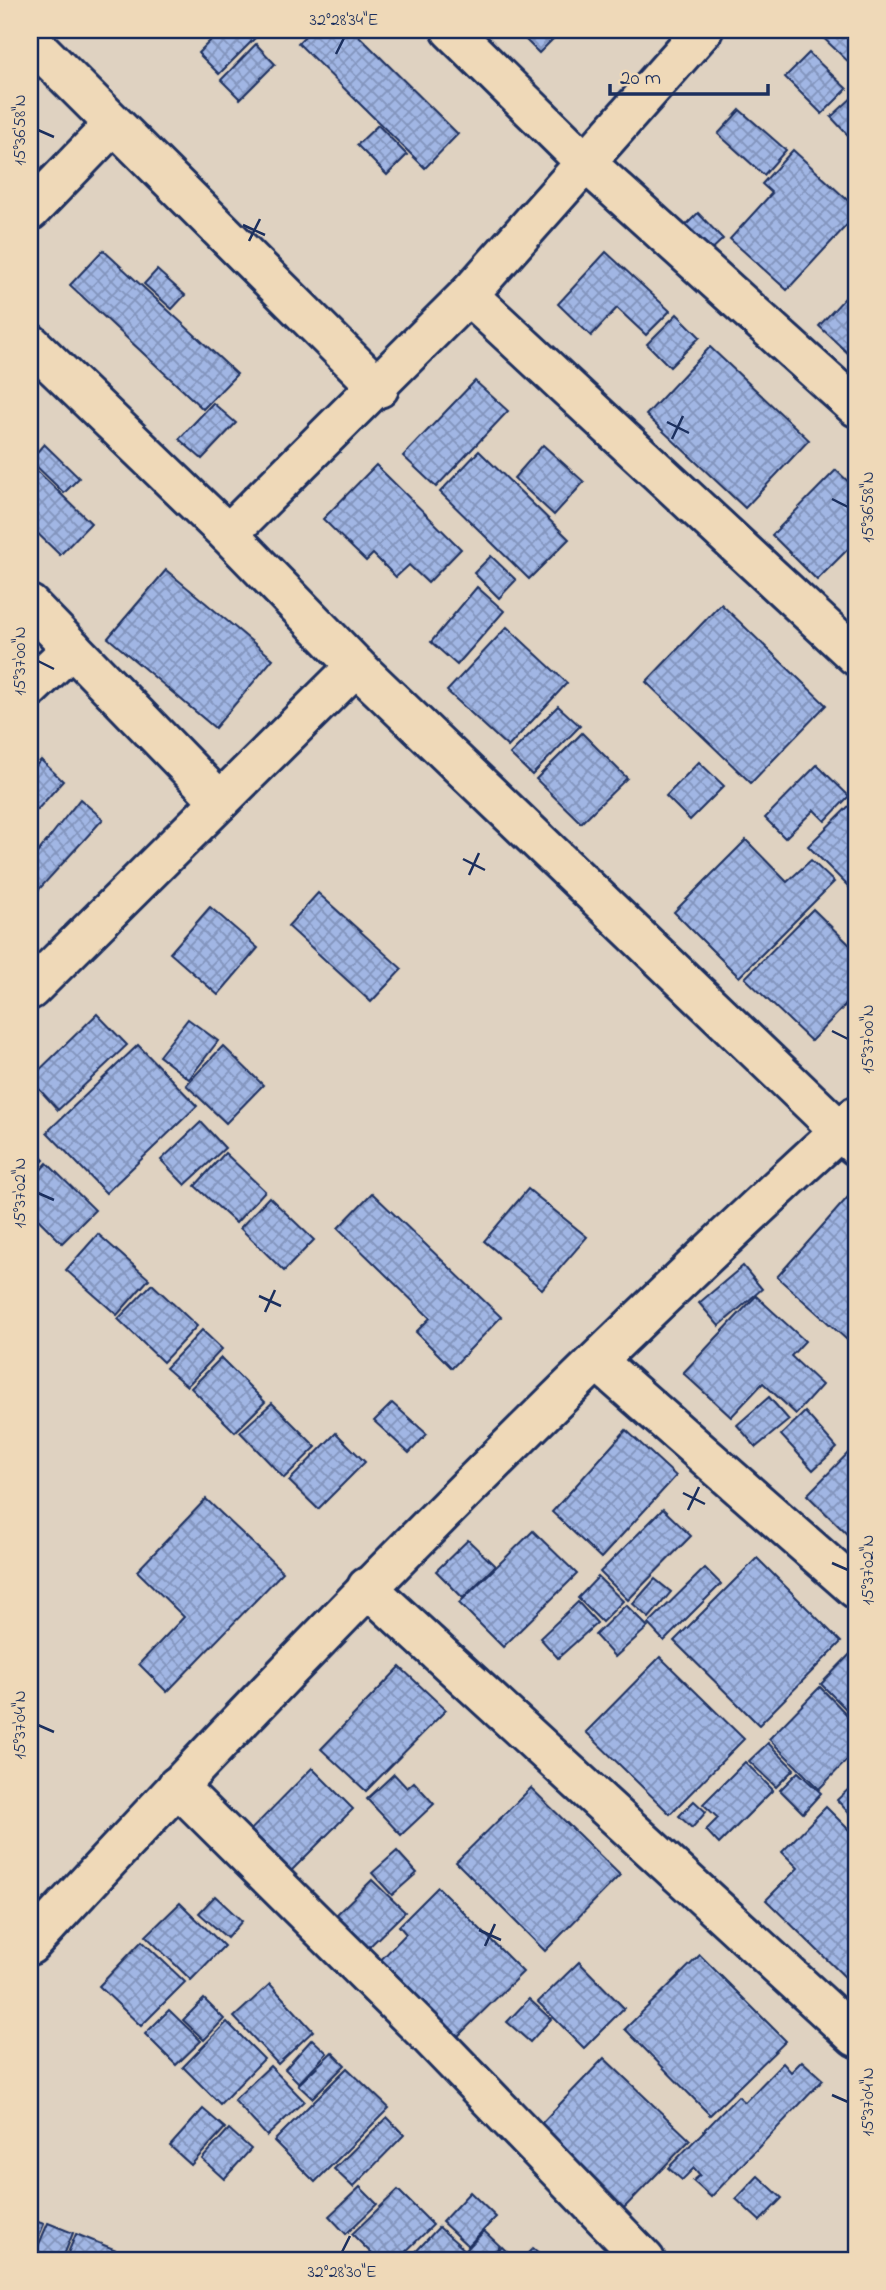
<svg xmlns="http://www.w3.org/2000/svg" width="886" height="2290" font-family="'Indie Flower',sans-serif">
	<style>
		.building { fill: url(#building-cross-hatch); stroke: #1b2f5e; stroke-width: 2 }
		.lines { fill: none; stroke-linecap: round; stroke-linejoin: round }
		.minor-casing { stroke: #1b2f5e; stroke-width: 44 }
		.minor { stroke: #efd9b8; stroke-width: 38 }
		.ticks { fill: none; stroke: #1b2f5e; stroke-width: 2.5 }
		.neatline { fill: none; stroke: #1b2f5e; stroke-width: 2.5 }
		.ticks-label { font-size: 18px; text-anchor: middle; fill: #1b2f5e }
	</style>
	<defs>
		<pattern id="building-cross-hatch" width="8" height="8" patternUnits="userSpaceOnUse" patternTransform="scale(1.75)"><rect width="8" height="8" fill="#a1b6e4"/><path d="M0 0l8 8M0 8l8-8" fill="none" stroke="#8294bc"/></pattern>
	</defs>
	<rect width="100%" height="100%" fill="#dfd2c1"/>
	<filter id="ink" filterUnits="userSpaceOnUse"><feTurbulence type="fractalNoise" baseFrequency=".0143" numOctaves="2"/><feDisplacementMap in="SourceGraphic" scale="14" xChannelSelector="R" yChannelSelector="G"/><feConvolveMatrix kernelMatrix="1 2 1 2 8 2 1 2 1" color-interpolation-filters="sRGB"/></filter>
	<g filter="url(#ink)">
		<!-- building -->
		<g class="building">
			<path d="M221 30H263L219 74 198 53Z"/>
			<path d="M311 30H353L458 134 425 168 298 43Z"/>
			<path d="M516 30H562L539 53Z"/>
			<path d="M815 30H856V69Z"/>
			<path d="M256 44 275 64 240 99 221 80Z"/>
			<path d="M809 53 847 89 822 114 785 77Z"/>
			<path d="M856 94V144L831 117Z"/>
			<path d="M740 110 786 150 764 175 718 134Z"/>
			<path d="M378 125 407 155 387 175 357 145Z"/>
			<path d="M793 150 856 208V215L787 290 730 239 772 193 762 184Z"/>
			<path d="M698 213 723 239 706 255 682 229Z"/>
			<path d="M103 250 237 374 203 409 70 285Z"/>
			<path d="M606 252 670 311 646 335 617 308 591 336 558 304Z"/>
			<path d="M157 270 185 295 172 309 144 284Z"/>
			<path d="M856 286V361L819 326Z"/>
			<path d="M677 314 700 337 670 367 647 344Z"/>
			<path d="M710 347 809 440 745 508 646 415Z"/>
			<path d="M475 381 508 411 436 487 403 456Z"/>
			<path d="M213 403 236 423 202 459 179 439Z"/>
			<path d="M44 444 79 478 64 493 30 460Z"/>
			<path d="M543 445 584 482 554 515 514 478Z"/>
			<path d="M479 451 569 539 529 579 440 492Z"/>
			<path d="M30 464 91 523 60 555 30 526Z"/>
			<path d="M376 465 461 549 428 583 409 565 396 577 373 554 366 561 323 519Z"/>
			<path d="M836 470 856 489V541L817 580 772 535Z"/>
			<path d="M491 556 516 580 499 598 474 573Z"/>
			<path d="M166 570 273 659 215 728 108 638Z"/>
			<path d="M477 587 504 611 457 665 431 642Z"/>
			<path d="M721 604 826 705 751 783 646 682Z"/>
			<path d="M507 627 567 683 508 747 447 691Z"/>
			<path d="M558 706 580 726 532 775 510 754Z"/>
			<path d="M582 733 627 778 581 823 536 779Z"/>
			<path d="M41 760 63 781 37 810 30 804V772Z"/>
			<path d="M699 762 724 786 690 820 666 796Z"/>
			<path d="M817 765 849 796 825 821 814 810 785 838 765 818Z"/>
			<path d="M80 799 103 819 33 896 30 892V853L34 857Z"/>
			<path d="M856 799V894L808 846Z"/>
			<path d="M746 840 787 882 811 860 834 882 739 977 674 912Z"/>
			<path d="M318 893 402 969 371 1002 288 926Z"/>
			<path d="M210 907 258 948 218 995 170 953Z"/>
			<path d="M813 909 856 951V994L811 1041 745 978Z"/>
			<path d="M97 1014 127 1045 58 1110 30 1079Z"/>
			<path d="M188 1019 218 1041 189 1079 159 1056Z"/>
			<path d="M138 1045 197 1106 106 1193 47 1132Z"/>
			<path d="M223 1046 263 1085 226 1123 186 1085Z"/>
			<path d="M201 1122 225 1148 185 1185 161 1160Z"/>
			<path d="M30 1147 44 1160 30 1175Z"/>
			<path d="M225 1153 265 1191 236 1223 195 1186Z"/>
			<path d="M47 1163 95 1210 62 1243 30 1211V1182Z"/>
			<path d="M528 1189 587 1237 542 1289 484 1241Z"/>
			<path d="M372 1193 501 1317 452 1368 416 1332 430 1318 338 1228Z"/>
			<path d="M269 1197 314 1240 284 1271 240 1228Z"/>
			<path d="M848 1197 856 1204V1348L777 1277Z"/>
			<path d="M98 1234 149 1279 117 1315 66 1270Z"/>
			<path d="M743 1266 762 1289 719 1326 699 1303Z"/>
			<path d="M152 1284 197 1326 163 1362 118 1319Z"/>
			<path d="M756 1296 805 1341 791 1356 822 1385 796 1414 763 1383 731 1417 683 1373Z"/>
			<path d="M202 1330 222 1349 187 1386 166 1368Z"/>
			<path d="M221 1358 265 1402 235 1432 191 1388Z"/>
			<path d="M769 1397 789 1420 756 1447 737 1425Z"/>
			<path d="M272 1403 316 1447 284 1478 240 1432Z"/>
			<path d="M392 1403 427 1434 409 1453 374 1421Z"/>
			<path d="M805 1412 837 1448 813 1470 781 1435Z"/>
			<path d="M626 1430 676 1476 601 1558 552 1512Z"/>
			<path d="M336 1433 365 1462 318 1509 289 1481Z"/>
			<path d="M856 1445V1543L807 1495Z"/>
			<path d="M206 1499 283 1572 167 1692 139 1664 184 1617 137 1571Z"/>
			<path d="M663 1509 691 1536 628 1600 600 1572Z"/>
			<path d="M533 1531 577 1574 503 1647 459 1603Z"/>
			<path d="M468 1540 495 1566 463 1598 436 1571Z"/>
			<path d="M757 1558 841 1642 759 1725 674 1641Z"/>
			<path d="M705 1568 721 1584 664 1641 648 1624Z"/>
			<path d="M598 1577 623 1601 602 1622 578 1598Z"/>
			<path d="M655 1579 671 1592 649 1618 633 1604Z"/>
			<path d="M578 1602 597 1623 558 1658 540 1638Z"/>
			<path d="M626 1605 648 1627 615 1657 595 1635Z"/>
			<path d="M852 1652 856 1657V1701L847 1710 821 1684Z"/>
			<path d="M660 1657 744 1739 670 1814 586 1732Z"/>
			<path d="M400 1667 446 1710 366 1791 321 1749Z"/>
			<path d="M820 1687 856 1724V1751L819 1789 769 1739Z"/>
			<path d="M768 1743 794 1769 776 1787 749 1761Z"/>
			<path d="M745 1762 773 1790 719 1844 706 1830 718 1818 703 1804Z"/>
			<path d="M312 1768 353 1809 281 1881 240 1841Z"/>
			<path d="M798 1772 821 1793 803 1813 780 1790Z"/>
			<path d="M394 1774 407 1788 414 1782 434 1804 401 1835 367 1799Z"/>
			<path d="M856 1782V1821L837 1800Z"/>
			<path d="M531 1788 620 1875 545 1951 456 1862Z"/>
			<path d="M694 1801 706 1812 692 1828 679 1816Z"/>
			<path d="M826 1807 856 1837V1974L849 1981 766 1900 798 1868 782 1852Z"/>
			<path d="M397 1851 417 1873 392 1895 372 1873Z"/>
			<path d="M372 1880 405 1912 367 1949 334 1917Z"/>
			<path d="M438 1887 523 1972 449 2045 373 1968 406 1934 399 1926Z"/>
			<path d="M215 1896 242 1921 227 1938 199 1913Z"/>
			<path d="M180 1903 224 1946 191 1980 146 1936Z"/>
			<path d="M142 1941 185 1982 141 2026 99 1986Z"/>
			<path d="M700 1955 786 2041 710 2115 625 2029Z"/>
			<path d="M579 1962 624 2008 584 2048 538 2002Z"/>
			<path d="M270 1984 313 2031 278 2064 234 2017Z"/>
			<path d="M204 1999 224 2019 204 2040 183 2020Z"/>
			<path d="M529 1999 551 2019 530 2042 507 2022Z"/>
			<path d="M169 2010 201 2041 176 2065 145 2034Z"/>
			<path d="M227 2022 264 2059 220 2104 183 2067Z"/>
			<path d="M312 2039 327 2053 299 2083 285 2069Z"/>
			<path d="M332 2052 345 2065 312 2098 298 2085Z"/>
			<path d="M604 2058 690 2140 620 2212 535 2130Z"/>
			<path d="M802 2061 823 2080 711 2197 693 2181 700 2175 694 2168 682 2180 668 2168 738 2096 745 2102 783 2063 791 2072Z"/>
			<path d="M270 2066 304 2101 267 2136 234 2100Z"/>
			<path d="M347 2068 389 2108 315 2182 274 2141Z"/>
			<path d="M203 2109 225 2128 191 2165 170 2146Z"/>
			<path d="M387 2117 404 2135 353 2187 334 2169Z"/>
			<path d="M229 2129 251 2149 224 2179 202 2159Z"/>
			<path d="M758 2176 782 2198 760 2221 736 2199Z"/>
			<path d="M360 2187 377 2204 346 2234 329 2216Z"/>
			<path d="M398 2190 433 2225 397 2260H378L352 2234Z"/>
			<path d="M470 2192 496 2217 468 2246 442 2222Z"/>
			<path d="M30 2219 44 2224 33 2251 30 2250Z"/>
			<path d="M48 2223 73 2233 62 2260 36 2251Z"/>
			<path d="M439 2227 476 2260H408Z"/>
			<path d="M484 2231 500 2246 487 2260H479L467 2249Z"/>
			<path d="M76 2234 134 2257 133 2260H65Z"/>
			<path d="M502 2247 515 2260H489Z"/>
			<path d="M533 2248 547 2260H521Z"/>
		</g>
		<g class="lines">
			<defs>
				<g id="minor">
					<path d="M451 30 585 162 856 407"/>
					<path d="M30 40 379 388"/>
					<path d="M30 211 113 125"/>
					<path d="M468 295 856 656"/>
					<path d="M30 343 228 534 356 666 856 1146"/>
					<path d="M228 534 468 295 703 30"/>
					<path d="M30 605 220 801"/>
					<path d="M30 688 72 648"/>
					<path d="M30 990 356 666"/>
					<path d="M597 1361 856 1589"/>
					<path d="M367 1587 856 2037"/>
					<path d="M177 1786 430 2037 645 2260"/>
					<path d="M30 1945C294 1658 568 1379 856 1116"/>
				</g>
			</defs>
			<!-- minor casing -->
			<use href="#minor" class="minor-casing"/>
			<!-- minor -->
			<use href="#minor" class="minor"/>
		</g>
	</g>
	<!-- ticks -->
	<path class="ticks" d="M336 54 344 38M38 130 54 137M243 225 265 235M249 241 260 219M667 422 689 433M672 439 683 416M832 499 848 507M38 661 54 669M463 859 485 870M469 875 479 853M832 1031 848 1039M38 1193 54 1200M259 1296 281 1306M265 1312 275 1290M683 1493 705 1504M688 1510 699 1487M832 1563 848 1570M38 1725 54 1732M479 1930 501 1940M485 1946 495 1924M832 2095 848 2102M342 2252 350 2236"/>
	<!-- margin -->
	<rect width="886" height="2290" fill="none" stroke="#efd9b8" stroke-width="77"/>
	<!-- scale -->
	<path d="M610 84v10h158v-10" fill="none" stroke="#1b2f5e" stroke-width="3.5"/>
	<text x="620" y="84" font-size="21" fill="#1b2f5e" stroke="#efd9b8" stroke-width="5" paint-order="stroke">20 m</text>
	<rect x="38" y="38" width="810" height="2214" class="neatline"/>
	<g class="ticks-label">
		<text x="344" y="25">32°28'34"E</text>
		<text transform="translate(19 130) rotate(-90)" y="6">15°36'58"N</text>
		<text transform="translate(867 507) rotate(-90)" y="6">15°36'58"N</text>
		<text transform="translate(19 661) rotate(-90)" y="6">15°37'00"N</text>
		<text transform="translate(867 1039) rotate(-90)" y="6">15°37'00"N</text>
		<text transform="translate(19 1193) rotate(-90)" y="6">15°37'02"N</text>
		<text transform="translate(867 1570) rotate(-90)" y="6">15°37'02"N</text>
		<text transform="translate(19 1725) rotate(-90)" y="6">15°37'04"N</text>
		<text transform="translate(867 2102) rotate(-90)" y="6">15°37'04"N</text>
		<text x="342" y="2277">32°28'30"E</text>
	</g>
</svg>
